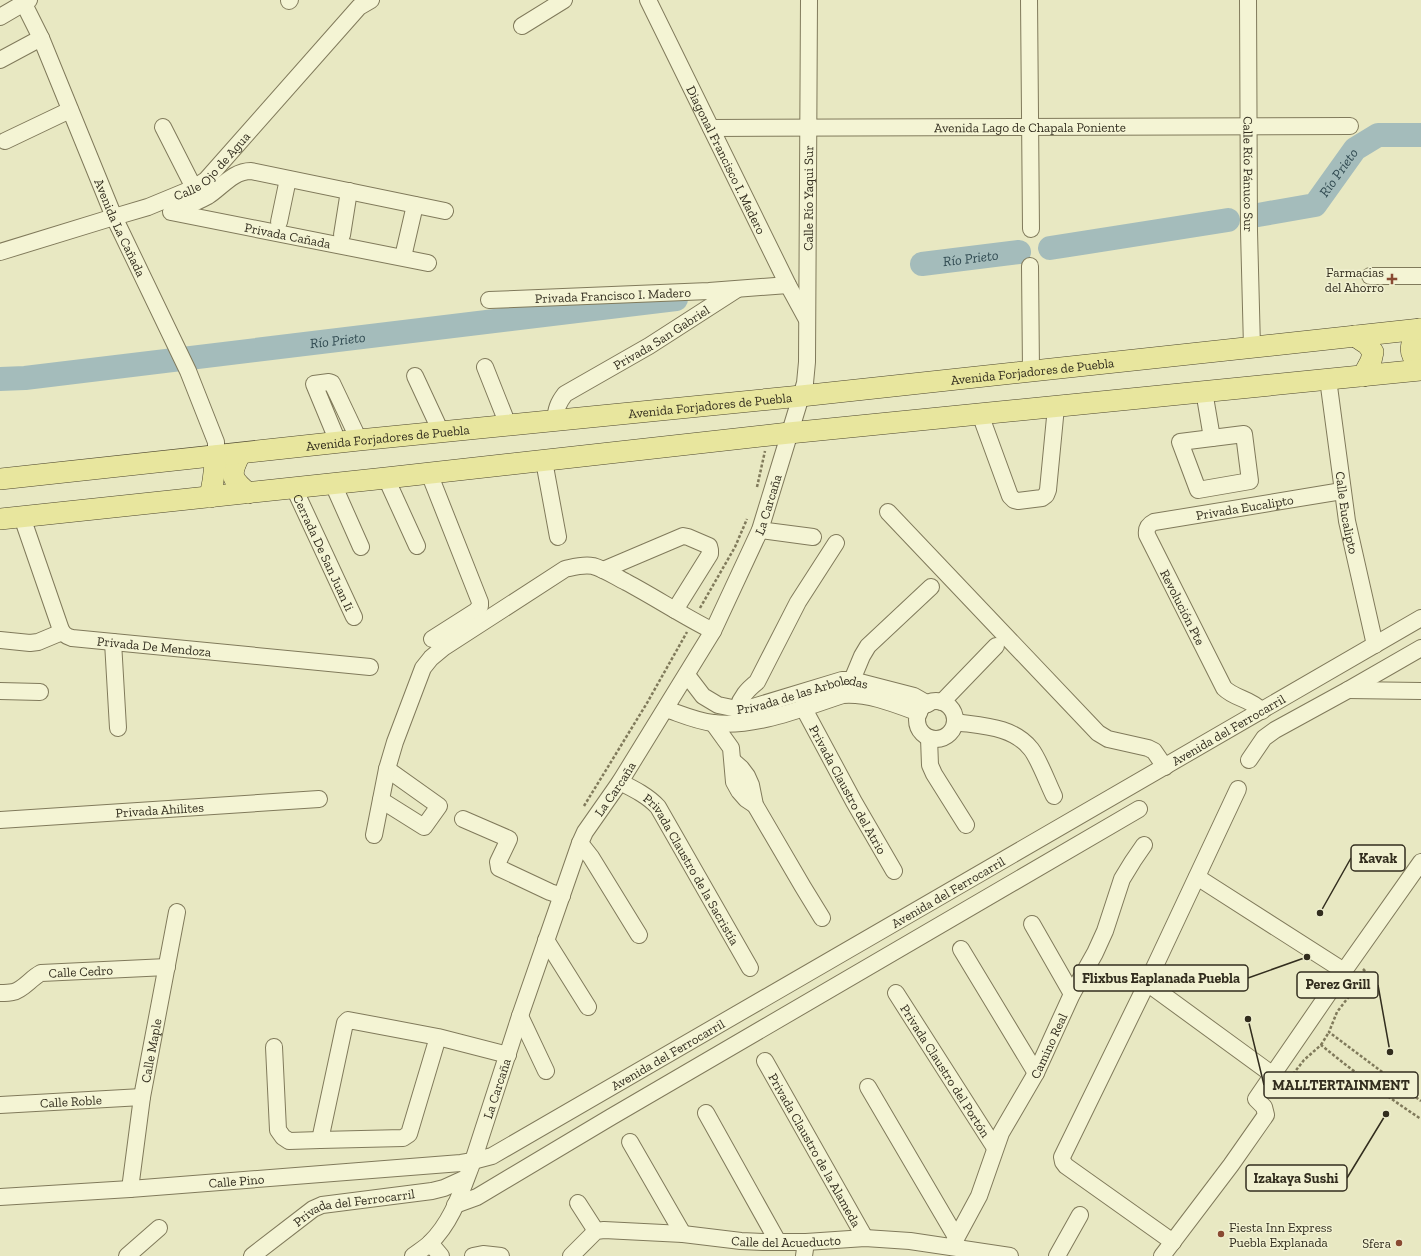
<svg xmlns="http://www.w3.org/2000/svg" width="1421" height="1256" font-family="'Zilla Slab',serif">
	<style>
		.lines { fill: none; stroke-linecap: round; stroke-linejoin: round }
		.river { stroke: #a4bcbb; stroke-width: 24 }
		.minor-casing { stroke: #807a5b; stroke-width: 18 }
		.major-casing { stroke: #4e472f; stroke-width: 22 }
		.path { stroke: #807a5b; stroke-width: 2.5; stroke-dasharray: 3 2; stroke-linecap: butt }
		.minor { stroke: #f4f4d4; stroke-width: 16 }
		.major { stroke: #e8e69e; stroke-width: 21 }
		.poi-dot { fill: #894a32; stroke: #f1f1d1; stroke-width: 1.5 }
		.labels { text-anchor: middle; stroke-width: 3; stroke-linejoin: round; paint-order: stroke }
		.street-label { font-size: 13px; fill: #322d1e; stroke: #f1f1d1 }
		.poi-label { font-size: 13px; fill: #322d1e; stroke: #f1f1d1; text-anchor: end }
		.water-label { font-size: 14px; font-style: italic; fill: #2f4950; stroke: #f1f1d1 }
		.leader { fill: none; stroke: #322d1e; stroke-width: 1.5 }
		.callout-dot { fill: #322d1e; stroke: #f1f1d1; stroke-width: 1.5 }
		.callout { fill: #f1f1d1; stroke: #322d1e; stroke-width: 1.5 }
		.callout-label { font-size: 14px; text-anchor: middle; font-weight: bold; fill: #322d1e }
	</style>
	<rect width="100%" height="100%" fill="#e8e8c2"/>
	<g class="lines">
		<!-- river -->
		<g class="river">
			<path id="s1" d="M1258 215 1315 205 1355 149 1378 135H1421"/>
			<path d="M1050 248 1228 220"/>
			<path id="s2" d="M922 264 1019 252"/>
			<path id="s3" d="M0 379 25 378 676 299"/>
		</g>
		<defs>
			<g id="minor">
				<path id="s4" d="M22 0 41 38 114 217 188 371 216 442V456"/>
				<path id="s5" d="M648 0 788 285 806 318"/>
				<path d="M1029 0 1031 229"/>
				<path id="s6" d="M1248 0 1249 231 1252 347"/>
				<path d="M289 1 290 0"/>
				<path d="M0 17 29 0"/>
				<path d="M522 26 564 0"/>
				<path d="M0 60 41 38"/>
				<path d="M163 127 194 188"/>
				<path id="s7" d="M711 128 1350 126"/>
				<path d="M5 141 70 110"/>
				<path id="s8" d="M171 212 428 263"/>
				<path d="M173 212C185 207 197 202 208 196 222 187 233 171 251 171L445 211"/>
				<path d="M279 222 288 179"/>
				<path d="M342 235 349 191"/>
				<path id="s9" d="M0 252 114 217 148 207 194 188 206 180 359 7 371 0"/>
				<path d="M403 257 415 205"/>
				<path d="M1030 266 1031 371"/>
				<path d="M1370 276H1421"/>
				<path id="s10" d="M489 300 709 291 788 285"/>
				<path d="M485 367 508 425"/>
				<path d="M415 376 441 432"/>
				<path id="s11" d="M1328 379 1347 521 1375 645"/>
				<path d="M1204 391 1212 438"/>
				<path d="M980 414 1010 496 1014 500 1018 501 1042 498 1046 495 1048 490 1056 407"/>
				<path id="s12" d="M555 421C556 409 558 403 565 394L649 346 736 290"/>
				<path d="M1244 434 1250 481 1198 490 1180 442Z"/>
				<path d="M338 442 314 384 329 382 332 383 359 440"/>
				<path d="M544 461 558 537"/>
				<path d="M429 473 480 602V606L476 611 432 639"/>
				<path d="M386 478 417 546"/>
				<path d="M333 484 361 547"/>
				<path id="s13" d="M294 488 354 617"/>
				<path d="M888 512 1098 733 1108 739 1148 748 1154 751 1165 767"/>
				<path id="s14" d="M22 517 60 627C62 633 65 636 72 638L370 667"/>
				<path d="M760 530 813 537"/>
				<path d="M603 570 683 536 688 537 709 546 710 550V554L675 610"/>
				<path d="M0 640 30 643 38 642 62 632"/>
				<path d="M113 642 118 728"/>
				<path id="s15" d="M687 675 703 696 718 705 737 709 753 707 842 680H852L914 696 928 704"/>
				<path d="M852 680 862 656 868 646 931 587"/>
				<path d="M1348 690 1421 691"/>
				<path d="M0 691 40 692"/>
				<circle cx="936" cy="720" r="19"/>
				<path d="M942 702 996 646"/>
				<path id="s16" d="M803 707 854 802 894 871"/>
				<path d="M666 709C681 714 696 721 713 723 756 728 802 708 843 695 868 693 895 704 919 713"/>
				<path d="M737 709C741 697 747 690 757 682L798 602 836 543"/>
				<path id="s17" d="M1262 711C1250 698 1235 699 1224 688L1147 535C1146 528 1148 525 1154 522L1342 491"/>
				<path d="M955 722C982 726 1013 726 1031 749 1039 759 1048 784 1054 796"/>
				<path d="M713 723 731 748 734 782 739 791 746 799 755 805"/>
				<path d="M929 738 930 765 934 774 966 825"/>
				<path d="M1249 760 1264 738 1275 730 1348 690 1421 648"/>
				<path d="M733 761 741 768 747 776 751 785 755 805 803 887 822 918"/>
				<path id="s18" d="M620 782C634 789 648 796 658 807L750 968"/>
				<path d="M381 800 424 827 439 806 387 769"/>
				<path d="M463 819 509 839 498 862 499 868 550 892 562 896"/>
				<path id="s19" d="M0 820 319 799"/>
				<path d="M374 835 387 769 395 742 423 668 431 658 443 648 565 569C574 567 583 564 593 566 604 569 616 577 626 582 656 598 683 616 713 631"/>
				<path d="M580 843 591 857 639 935"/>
				<path d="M1197 877 1344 971"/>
				<path d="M1032 924 1072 994"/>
				<path d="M546 940 588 1007"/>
				<path d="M961 949 1036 1073"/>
				<path d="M1147 983 1238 789"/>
				<path id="s20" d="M0 993C4 993 9 993 13 992 23 990 31 978 41 973L167 967"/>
				<path id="s21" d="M896 993 995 1148"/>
				<path d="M520 1016 546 1071"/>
				<path d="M438 1037 409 1134 403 1138 320 1140 345 1023 348 1020 438 1037 508 1055"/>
				<path d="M274 1047 278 1130 283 1137 289 1141 320 1140"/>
				<path id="s22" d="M765 1061 865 1238"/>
				<path d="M868 1087 956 1237"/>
				<path id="s23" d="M0 1105 142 1097"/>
				<path d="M706 1113 778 1242"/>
				<path d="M630 1142 683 1234"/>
				<path id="s24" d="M130 1189 142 1097 177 912"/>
				<path id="s25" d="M0 1197 130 1189 461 1163 473 1161 492 1156 1421 618"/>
				<path d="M578 1203 596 1231"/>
				<path d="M455 1205 477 1197 611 1117 1139 809"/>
				<path d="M1173 1242 1066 1166 1063 1162 1062 1157 1147 983 1273 1075"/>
				<path d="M430 1243 441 1256"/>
				<path id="s26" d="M952 1246 979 1196 1001 1133 1036 1073 1072 994 1095 953 1105 931 1122 879 1133 861 1144 845"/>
				<path d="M127 1256 159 1228"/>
				<path id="s27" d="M252 1256 313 1209 322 1205 432 1191 444 1188 466 1178"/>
				<path id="s28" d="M413 1256C418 1252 425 1248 430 1243 453 1221 462 1189 473 1161L520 1016 580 843 585 832 620 782 713 631 760 530 805 383 807 362 809 0"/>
				<path d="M473 1256 483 1254 501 1256"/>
				<path id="s29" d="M571 1256 596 1231 604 1230 683 1234 741 1241 763 1242H806L865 1238 910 1241 1010 1256"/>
				<path d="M804 1256 806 1242"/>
				<path d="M1057 1256 1080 1215"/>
				<path d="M1162 1256 1231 1165 1266 1115 1264 1107 1256 1099 1344 971 1421 862"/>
			</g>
			<g id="major">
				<path d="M1420 329C1409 345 1407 353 1421 367"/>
				<path d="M1355 336 1367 344 1373 352 1371 361 1363 376"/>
				<path d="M240 454C230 474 230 478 248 493"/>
				<path id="s30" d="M0 479 359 440 801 396 1421 329"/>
				<path d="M210 497 213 481 216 456"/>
				<path d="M0 519 386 478 789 433 1421 370"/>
			</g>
		</defs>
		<!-- minor casing -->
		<use href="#minor" class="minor-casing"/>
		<!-- major casing -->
		<use href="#major" class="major-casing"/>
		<!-- path -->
		<g class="path">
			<path d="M757 487 765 451"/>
			<path d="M700 608 735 547 747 519"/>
			<path d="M584 806 647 703 687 632"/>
			<path d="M1363 969 1367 973 1337 1012 1329 1032 1421 1101"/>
			<path d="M1321 1045 1329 1032"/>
			<path d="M1290 1078 1304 1060 1321 1045C1353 1071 1386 1096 1421 1119"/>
		</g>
		<!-- minor -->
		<use href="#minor" class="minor"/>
		<!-- major -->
		<use href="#major" class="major"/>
	</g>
	<!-- markers -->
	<g class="poi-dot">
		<path d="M1390 273h4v4h4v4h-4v4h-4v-4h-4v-4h4z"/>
		<circle cx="1221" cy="1234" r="4"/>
		<circle cx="1399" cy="1243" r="4"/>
	</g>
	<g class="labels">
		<!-- street labels -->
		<g class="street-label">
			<text dy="5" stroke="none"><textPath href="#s7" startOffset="319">Avenida Lago de Chapala Poniente</textPath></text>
			<text dy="5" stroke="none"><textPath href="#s5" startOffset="178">Diagonal Francisco I. Madero</textPath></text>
			<text dy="5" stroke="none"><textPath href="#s9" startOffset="232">Calle Ojo de Agua</textPath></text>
			<text dy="5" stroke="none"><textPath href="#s6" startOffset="174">Calle Río Pánuco Sur</textPath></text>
			<text dy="5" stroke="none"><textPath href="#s28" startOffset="1151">Calle Río Yaqui Sur</textPath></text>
			<text dy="5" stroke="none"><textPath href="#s4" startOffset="248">Avenida La Cañada</textPath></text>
			<text dy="5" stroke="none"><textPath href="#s8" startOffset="119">Privada Cañada</textPath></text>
			<text dy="5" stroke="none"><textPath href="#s10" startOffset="124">Privada Francisco I. Madero</textPath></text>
			<text dy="5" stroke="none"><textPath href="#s12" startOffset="141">Privada San Gabriel</textPath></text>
			<text dy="5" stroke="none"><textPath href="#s30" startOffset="1038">Avenida Forjadores de Puebla</textPath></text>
			<text dy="5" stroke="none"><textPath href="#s30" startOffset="714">Avenida Forjadores de Puebla</textPath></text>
			<text dy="5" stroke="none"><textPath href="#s30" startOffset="390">Avenida Forjadores de Puebla</textPath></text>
			<text dy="5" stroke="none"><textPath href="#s28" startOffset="839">La Carcaña</textPath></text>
			<text dy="5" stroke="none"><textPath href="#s17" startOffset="324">Privada Eucalipto</textPath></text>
			<text dy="5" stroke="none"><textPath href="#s11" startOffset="135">Calle Eucalipto</textPath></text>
			<text dy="5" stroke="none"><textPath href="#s13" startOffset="71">Cerrada De San Juan Ii</textPath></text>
			<text transform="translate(1183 607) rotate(63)" y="5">Revolución Pte</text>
			<text dy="5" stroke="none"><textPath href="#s14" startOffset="216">Privada De Mendoza</textPath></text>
			<text dy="5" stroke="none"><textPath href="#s15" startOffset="131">Privada de las Arboledas</textPath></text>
			<text dy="5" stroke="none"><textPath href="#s25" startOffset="1345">Avenida del Ferrocarril</textPath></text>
			<text dy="5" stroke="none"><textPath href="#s28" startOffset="515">La Carcaña</textPath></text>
			<text dy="5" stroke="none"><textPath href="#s16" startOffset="94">Privada Claustro del Atrio</textPath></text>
			<text dy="5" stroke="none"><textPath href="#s19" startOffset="160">Privada Ahilites</textPath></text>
			<text dy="5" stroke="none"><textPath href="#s18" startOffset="116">Privada Claustro de la Sacristía</textPath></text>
			<text dy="5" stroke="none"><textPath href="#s25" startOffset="1021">Avenida del Ferrocarril</textPath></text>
			<text dy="5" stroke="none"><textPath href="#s20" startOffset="87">Calle Cedro</textPath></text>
			<text dy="5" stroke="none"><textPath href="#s26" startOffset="223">Camino Real</textPath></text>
			<text dy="5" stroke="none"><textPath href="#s24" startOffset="140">Calle Maple</textPath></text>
			<text dy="5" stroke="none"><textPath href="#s25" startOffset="697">Avenida del Ferrocarril</textPath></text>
			<text dy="5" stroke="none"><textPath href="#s21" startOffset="92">Privada Claustro del Portón</textPath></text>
			<text dy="5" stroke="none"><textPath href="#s28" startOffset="191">La Carcaña</textPath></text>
			<text dy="5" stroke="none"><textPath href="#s23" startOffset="71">Calle Roble</textPath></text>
			<text dy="5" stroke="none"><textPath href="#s22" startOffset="102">Privada Claustro de la Alameda</textPath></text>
			<text dy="5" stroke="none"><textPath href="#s25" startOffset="237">Calle Pino</textPath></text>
			<text dy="5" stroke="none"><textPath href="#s27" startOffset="117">Privada del Ferrocarril</textPath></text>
			<text dy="5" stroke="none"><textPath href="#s29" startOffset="226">Calle del Acueducto</textPath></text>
		</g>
		<!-- poi labels -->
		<g class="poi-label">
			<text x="1384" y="277">Farmacias<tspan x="1384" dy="15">del Ahorro</tspan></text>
			<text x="1229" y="1232" text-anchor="start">Fiesta Inn Express<tspan x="1229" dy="15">Puebla Explanada</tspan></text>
			<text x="1391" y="1248">Sfera</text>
		</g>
		<!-- water labels -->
		<g class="water-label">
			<text dy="5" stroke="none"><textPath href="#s1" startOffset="98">Río Prieto</textPath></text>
			<text dy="5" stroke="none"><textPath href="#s2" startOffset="49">Río Prieto</textPath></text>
			<text dy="5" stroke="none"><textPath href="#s3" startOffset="340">Río Prieto</textPath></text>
		</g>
	</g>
	<!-- callouts -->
	<path class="leader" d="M1320 913L1351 858M1307 957L1248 978M1390 1052L1378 985M1248 1019L1264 1085M1386 1114L1347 1178"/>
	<g class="callout-dot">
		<circle cx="1320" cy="913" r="4"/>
		<circle cx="1307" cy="957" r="4"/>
		<circle cx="1390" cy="1052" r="4"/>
		<circle cx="1248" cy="1019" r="4"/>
		<circle cx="1386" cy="1114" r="4"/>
	</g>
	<g class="callout">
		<rect x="1351" y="845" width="54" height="26" rx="4"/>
		<rect x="1074" y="965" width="174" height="26" rx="4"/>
		<rect x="1297" y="972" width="81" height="26" rx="4"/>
		<rect x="1264" y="1072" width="154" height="26" rx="4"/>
		<rect x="1246" y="1165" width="101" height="26" rx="4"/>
	</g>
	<g class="callout-label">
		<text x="1378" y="863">Kavak</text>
		<text x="1161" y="983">Flixbus Eaplanada Puebla</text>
		<text x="1338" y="989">Perez Grill</text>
		<text x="1341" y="1090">MALLTERTAINMENT</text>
		<text x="1296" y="1183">Izakaya Sushi</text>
	</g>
</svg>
